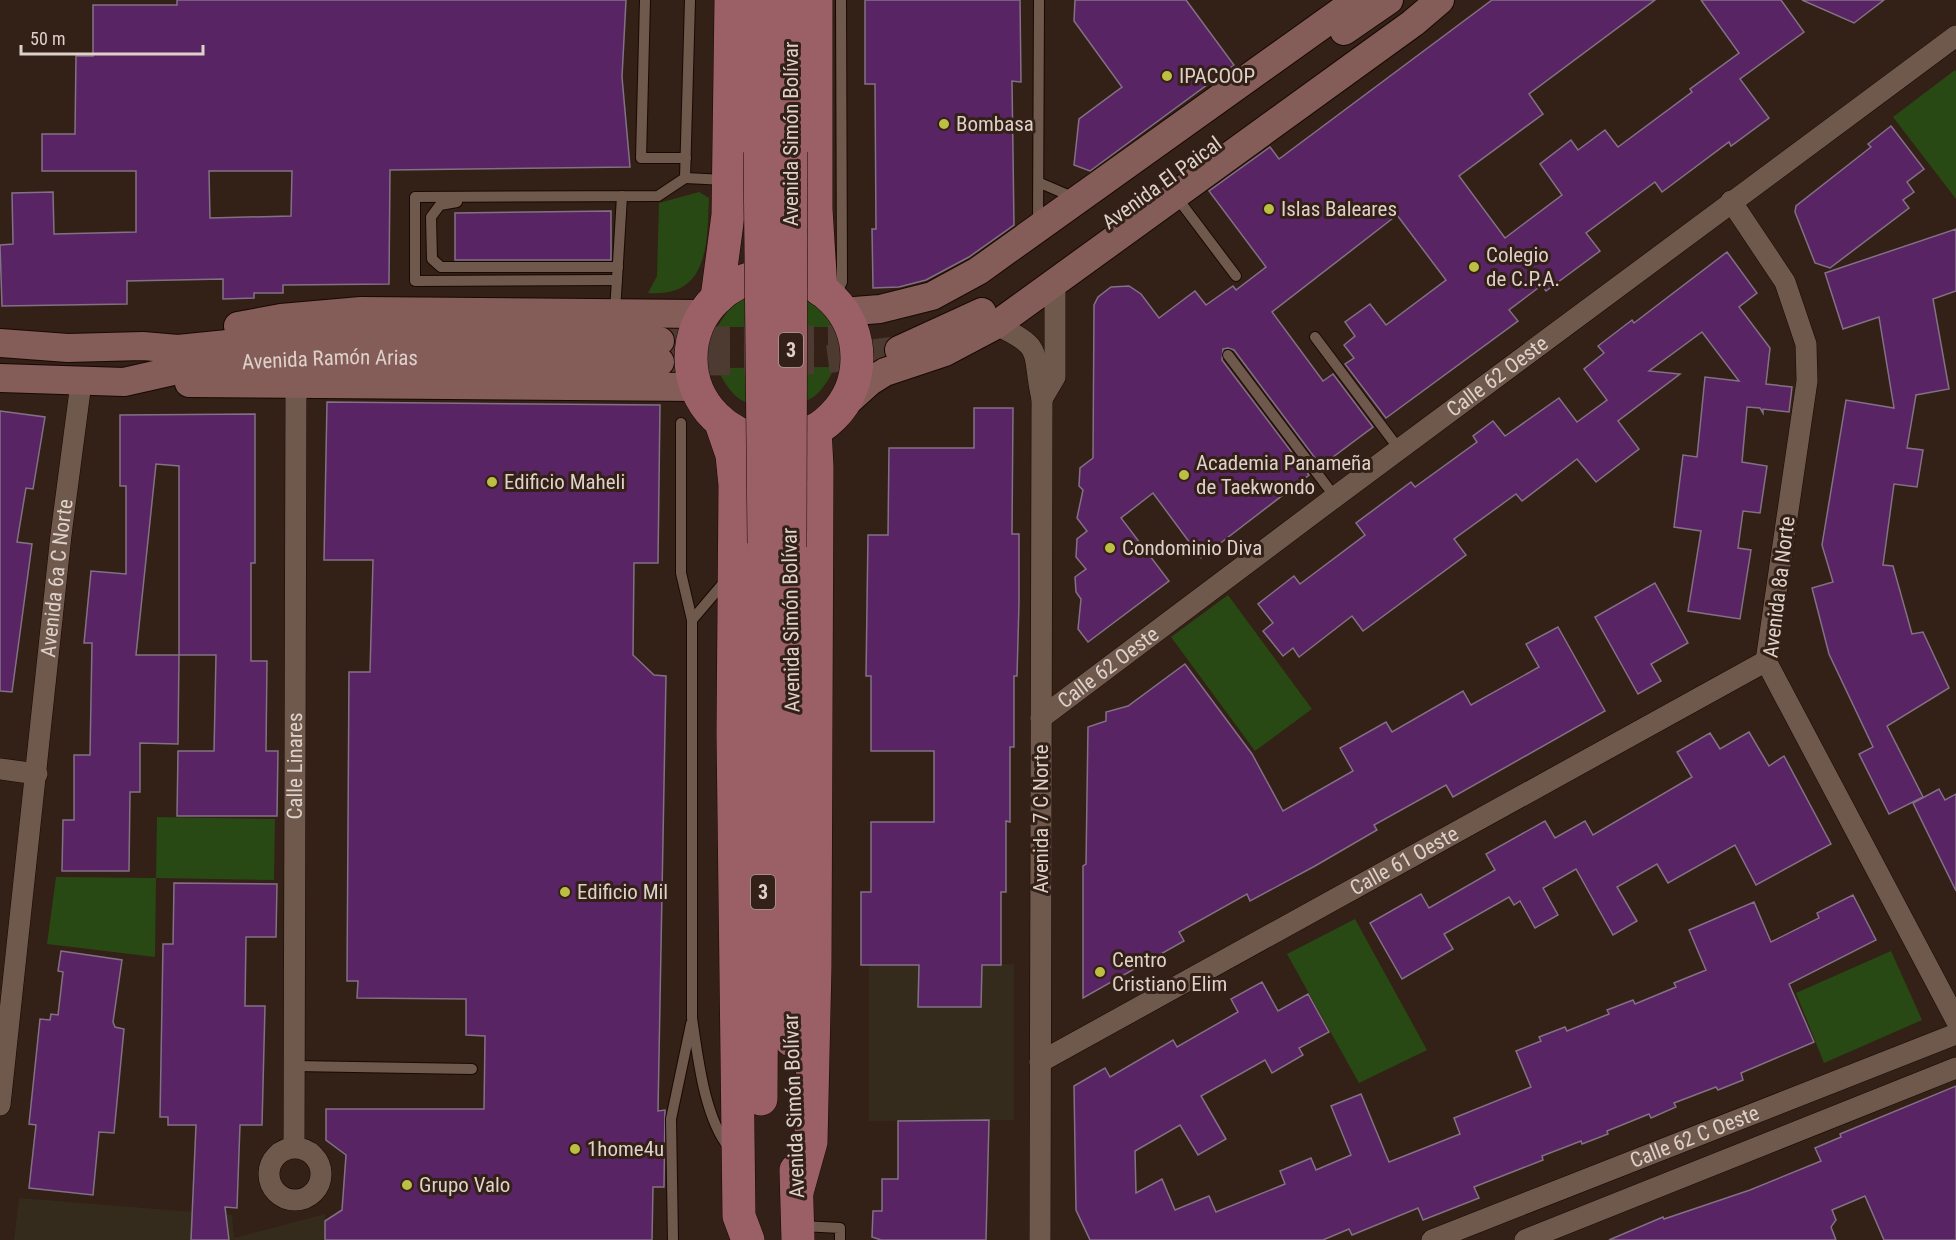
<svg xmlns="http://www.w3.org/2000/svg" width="1956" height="1240" font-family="'Roboto Condensed',sans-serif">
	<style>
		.commercial { fill: #352b1c }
		.green { fill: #284913 }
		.building { fill: #592463; stroke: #827185; stroke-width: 1.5; fill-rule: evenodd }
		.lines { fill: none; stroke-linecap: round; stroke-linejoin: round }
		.secondary-tunnel { stroke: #4d3b31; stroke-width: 28; stroke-dasharray: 28 14; stroke-linecap: butt }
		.service-casing { stroke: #1a0903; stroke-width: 12 }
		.minor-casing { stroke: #1a0903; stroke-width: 22 }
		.secondary-casing { stroke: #1a0903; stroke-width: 30 }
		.primary-casing { stroke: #1a0903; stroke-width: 34 }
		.service { stroke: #6f594d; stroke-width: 10 }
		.minor { stroke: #6f594d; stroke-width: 21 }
		.secondary { stroke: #845d59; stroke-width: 28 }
		.primary { stroke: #9a6065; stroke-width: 33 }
		.primary-bridge-casing { stroke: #1a0903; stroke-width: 34; stroke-linecap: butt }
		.primary-bridge { stroke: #9a6065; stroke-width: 33 }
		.poi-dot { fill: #bcbf44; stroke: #332016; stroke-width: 2 }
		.labels { text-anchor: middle; stroke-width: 6; stroke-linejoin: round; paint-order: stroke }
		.shield { fill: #332016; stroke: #ab9c94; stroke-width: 1.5 }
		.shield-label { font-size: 20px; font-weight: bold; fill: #ded1ca }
		.poi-label { font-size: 21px; fill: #ded1ca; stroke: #332016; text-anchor: start }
		.street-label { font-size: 21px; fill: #ded1ca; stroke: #332016 }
	</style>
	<rect width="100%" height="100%" fill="#332016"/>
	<!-- commercial -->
	<g class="commercial">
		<path d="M1014 964V1120L869 1121V965Z"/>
		<path d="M19 1198 232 1215 234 1238 325 1214V1240H14Z"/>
	</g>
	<!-- green -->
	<g class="green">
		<path d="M1955 70 1956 72V199L1893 117Z"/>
		<path d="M699 192 709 198C707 241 710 298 648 293L657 276 659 203Z"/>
		<path d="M755 289 816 300 827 310 836 327H717L734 302Z"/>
		<path d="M835 367C821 395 811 405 779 406 744 407 732 400 717 368Z"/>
		<path d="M1228 595 1312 709 1255 751 1171 637Z"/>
		<path d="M157 817 275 819 274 880 156 878 155 957 47 944 56 877 156 878Z"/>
		<path d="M1355 919 1427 1050 1359 1083 1287 954Z"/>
		<path d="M1891 951 1922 1020 1824 1063 1796 993Z"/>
	</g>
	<!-- building -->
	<g class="building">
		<path d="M177 0H626L622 77 630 167 390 170 389 284 283 285V293H254V298L223 299V279L127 281V304L2 306 0 245 13 244 12 193 53 192 54 234 136 232V171H42V134H75L76 56H93V5H177ZM209 171H292L291 216 210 218Z"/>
		<path d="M865 0H1020L1021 82 1012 81 1014 225 969 257 926 280 899 287 873 288 872 229H876L875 84H865Z"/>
		<path d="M1075 0H1186L1234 65 1090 171 1074 165 1079 119 1122 87 1074 21Z"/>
		<path d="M1492 0H1655L1529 94 1543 114 1459 176 1505 238 1562 195 1540 164 1571 140 1578 150 1605 130 1618 147 1692 92 1690 89 1739 53 1701 0H1781L1804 32 1740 79 1769 118 1731 146 1729 142 1662 192 1655 182 1586 233 1600 251 1546 291 1542 285 1509 310 1518 321 1386 418 1345 364 1354 358 1344 345 1355 336 1345 322 1370 304 1386 325 1446 280 1397 215 1272 312 1323 381 1333 374 1373 427 1321 466 1234 350 1228 348 1223 349 1222 360 1309 475 1201 558 1153 493 1121 518 1169 581 1088 642 1078 629 1081 599 1076 592 1075 577 1086 569 1076 557 1077 539 1087 531 1077 518 1083 490 1079 486 1080 468 1093 458 1094 305 1098 297 1111 287 1129 286 1141 294 1159 318 1195 291 1206 305 1233 286 1236 290 1266 267 1209 191 1270 147 1279 159Z"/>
		<path d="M1802 0H1884L1854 23Z"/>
		<path d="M1891 126 1924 169 1907 182 1914 192 1903 200 1909 208 1830 268 1815 263 1795 212 1796 206 1871 147 1868 144Z"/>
		<path d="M611 211V260H455V213Z"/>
		<path d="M1956 229V291L1933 299 1949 389 1916 395 1907 448 1923 450 1917 487 1894 484 1883 565 1893 566 1912 634 1923 632 1949 688 1887 726 1923 797 1889 814 1859 754 1873 747 1829 654 1812 588 1833 582 1822 545 1846 400 1894 408 1879 317 1843 329 1825 273Z"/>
		<path d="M1727 252 1757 293 1739 307 1770 348 1766 384 1792 387 1789 412 1763 409V413L1760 408 1747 407 1742 462 1767 466 1760 513 1743 511 1738 548 1751 550 1740 619 1688 611 1701 531 1674 527 1683 455 1697 457 1705 377 1739 381 1702 332 1649 371 1680 374 1618 421 1639 449 1596 482 1577 459 1522 501 1516 494 1454 539 1466 555 1363 631 1352 616 1299 657 1293 648 1283 656 1263 631 1273 623 1258 604 1294 576 1300 584 1365 535 1356 523 1411 482 1415 487 1477 442 1473 436 1493 421 1505 436 1559 398 1577 422 1607 400 1584 369 1604 353 1598 346 1632 320 1634 323Z"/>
		<path d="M327 402 660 405 658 563H634L633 655 654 675 666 676 658 1111 665 1110 664 1187H653L652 1240H325V1221L342 1210 346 1155 326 1140V1109H484L485 1036 466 1035V999L357 998 358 981H347L349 672H370L373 560H324Z"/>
		<path d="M974 408H1013L1012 534H1019V603L1017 676H1014V747H1010V822L1006 821V892H1001V965H982L981 1007H918L919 965H861V892H871V822H934V751H871V676H866L868 535H888L889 448H974Z"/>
		<path d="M0 411 45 417 33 489 26 488 17 542 32 544 12 692 0 691Z"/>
		<path d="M255 414V563H251V661H267L266 751H278L277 816H177L178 751H214L216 655H179V466L156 464 136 655H179L178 744 140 743V792H130L129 871H62L63 820H74V755H90L92 643H84L91 571 126 574V486H120V415Z"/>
		<path d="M1655 583 1688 643 1651 664 1661 681 1638 694 1595 617Z"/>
		<path d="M1558 627 1605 711 1453 797 1446 785 1374 825 1377 830 1315 866 1250 901 1247 894 1179 932 1184 941 1083 998V866L1086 864 1088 727 1106 721V712L1128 706 1185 664 1252 754 1283 811 1353 771 1340 748 1386 722 1392 732 1463 691 1471 705 1539 667 1526 644Z"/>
		<path d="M1749 732 1769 766 1784 756 1831 844 1756 885 1735 845 1668 883 1657 864 1617 887 1637 921 1613 935 1576 869 1543 888 1558 915 1535 928 1520 901 1514 905 1509 897 1444 934 1453 949 1402 979 1370 923 1421 894 1429 908 1495 870 1486 854 1545 821 1555 838 1585 821 1593 835 1692 777 1677 752 1710 733 1720 749Z"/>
		<path d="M1939 789 1945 800 1956 794V891L1913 803Z"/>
		<path d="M174 883 277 884 276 937H246L245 1006H265L262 1125H240L237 1208 225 1207 229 1240H191L196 1125H168V1117H160L163 944H173Z"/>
		<path d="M1853 895 1876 940 1789 984 1814 1042 1741 1073 1743 1080 1718 1090 1716 1087 1674 1103 1676 1107 1651 1118 1649 1114 1607 1131 1608 1134 1582 1144 1581 1141 1542 1156 1543 1160 1474 1187 1479 1198 1423 1220 1418 1208 1352 1235 1349 1229 1323 1240H1090L1076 1210 1074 1086 1105 1068 1110 1077 1173 1040 1177 1047 1238 1012 1231 999 1262 982 1278 1011 1308 994 1329 1032 1299 1048 1303 1055 1272 1073 1265 1060 1201 1096 1226 1139 1198 1155 1180 1125 1135 1151 1136 1193 1162 1179 1175 1210 1209 1196 1216 1212 1285 1184 1280 1171 1311 1158 1316 1170 1351 1155 1331 1106 1361 1094 1389 1162 1460 1134 1454 1118 1531 1087 1516 1051 1541 1041 1539 1037 1565 1027 1567 1031 1609 1014 1607 1010 1633 1000 1635 1004 1676 987 1674 983 1706 970 1689 930 1754 902 1771 942 1819 918 1817 913Z"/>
		<path d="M61 951 122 960 113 1022 115 1027 124 1029 114 1133 99 1132 93 1195 29 1188 36 1125 29 1124 40 1019 50 1020 51 1014 58 1015 63 972 58 971Z"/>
		<path d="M1956 1086V1240H1884L1865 1196 1832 1210 1836 1220 1831 1227 1836 1240H1609L1663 1217 1664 1219 1750 1190 1821 1161 1815 1148 1841 1137 1840 1134Z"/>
		<path d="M989 1120 986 1240H881L872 1237 873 1211H882V1179H898V1121Z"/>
	</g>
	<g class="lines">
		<!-- secondary-tunnel -->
		<g class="secondary-tunnel">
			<path d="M660 341 853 339 866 336"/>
			<path d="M660 362 821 360 899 350"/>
		</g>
		<defs>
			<g id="service">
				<path d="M645 0 641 158H686"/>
				<path d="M685 178 726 180"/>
				<path d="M1040 183 1075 198"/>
				<path d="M1175 195 1236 276"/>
				<path d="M457 202 440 205 431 217 432 259 441 267H618"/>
				<path d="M1038 225 1039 0"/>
				<path d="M617 280 415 281V197L658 196 685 178 690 0"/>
				<path d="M833 300 842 282 841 0"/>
				<path d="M615 312 622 196"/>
				<path d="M1315 337 1399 449"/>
				<path d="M1228 355 1335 497"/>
				<path d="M681 423V573L692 620"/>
				<path d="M726 580 692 620V1018C698 1058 704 1116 729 1148"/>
				<path d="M295 1066 472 1069"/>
				<path d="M802 1226 840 1228V1240"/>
				<path d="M673 1240 671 1119 691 1024"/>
			</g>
			<g id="minor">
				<path d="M1731 201 1785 282 1806 344 1807 381 1766 661 1956 1020"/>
				<path d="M996 325C1046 348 1031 351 1042 399L1040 1240"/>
				<path d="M1042 399 1055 377V284"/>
				<path id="s1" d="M1041 718 1335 497 1956 36"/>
				<path d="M0 769 37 774"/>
				<path id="s2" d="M1040 1062 1766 661"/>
				<path id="s3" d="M0 1105 61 535 81 383"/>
				<path id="s4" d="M294 1147 296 385"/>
				<circle cx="295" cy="1174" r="26"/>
				<path id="s5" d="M1432 1240 1956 1034"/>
				<path d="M1525 1240 1956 1068"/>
			</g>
			<g id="secondary">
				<path d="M1344 31 1389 0"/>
				<path d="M842 312 880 309 932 296 978 271 1357 0"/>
				<path d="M238 326 281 318 361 311 703 314"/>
				<path d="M0 343 68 348 143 346 178 349 285 338 350 335 660 341"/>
				<path d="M899 350 982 312"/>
				<path id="s6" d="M0 378 124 382 186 368 227 363 351 357 660 362"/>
				<path d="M189 383 695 387"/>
				<path d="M838 410 869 382 885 372 945 352 996 325 1413 23 1440 0"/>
			</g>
			<g id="primary">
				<path d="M816 0V209L821 290"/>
				<path d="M760 152 762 0"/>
				<path d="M791 152V0"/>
				<circle cx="774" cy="358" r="83"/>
				<path d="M717 298 728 215 731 0"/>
				<path d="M721 423 732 455 735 485 733 733 739 1216 748 1240"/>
				<path d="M790 547 793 684 791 1040"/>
				<path d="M761 1099 764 543"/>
				<path d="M796 1170 798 1240"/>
				<path d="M797 1192 811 1142 815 967 817 467 815 430"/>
			</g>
		</defs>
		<!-- service casing -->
		<use href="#service" class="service-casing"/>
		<!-- minor casing -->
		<use href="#minor" class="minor-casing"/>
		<!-- secondary casing -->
		<use href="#secondary" class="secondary-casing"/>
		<!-- primary casing -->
		<use href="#primary" class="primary-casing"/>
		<!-- service -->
		<use href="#service" class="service"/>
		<!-- minor -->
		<use href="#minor" class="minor"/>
		<!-- secondary -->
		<use href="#secondary" class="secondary"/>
		<!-- primary -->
		<use href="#primary" class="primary"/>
		<defs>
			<g id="primary-bridge">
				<path d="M760 152 764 543"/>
				<path d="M790 547 791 152"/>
			</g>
		</defs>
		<!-- primary-bridge casing -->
		<use href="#primary-bridge" class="primary-bridge-casing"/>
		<!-- primary-bridge -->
		<use href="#primary-bridge" class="primary-bridge"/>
	</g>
	<!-- markers -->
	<g class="poi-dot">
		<circle cx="1167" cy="76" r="6"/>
		<circle cx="944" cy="124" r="6"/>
		<circle cx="1269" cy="209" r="6"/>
		<circle cx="1474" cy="267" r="6"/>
		<circle cx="1184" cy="475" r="6"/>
		<circle cx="492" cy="482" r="6"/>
		<circle cx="1110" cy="548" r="6"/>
		<circle cx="565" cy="892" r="6"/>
		<circle cx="1100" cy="972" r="6"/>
		<circle cx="575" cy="1149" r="6"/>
		<circle cx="407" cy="1185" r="6"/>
	</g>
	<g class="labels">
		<!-- shield labels -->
		<g class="shield">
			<rect x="779" y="333" width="24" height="34" rx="4.5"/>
			<rect x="751" y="875" width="24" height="34" rx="4.5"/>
		</g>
		<g class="shield-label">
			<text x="791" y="357">3</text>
			<text x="763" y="899">3</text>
		</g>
		<!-- poi labels -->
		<g class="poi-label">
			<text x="1179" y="83">IPACOOP</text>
			<text x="956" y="131">Bombasa</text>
			<text x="1281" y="216">Islas Baleares</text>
			<text x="1486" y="262">Colegio<tspan x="1486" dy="24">de C.P.A.</tspan></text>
			<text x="1196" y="470">Academia Panameña<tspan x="1196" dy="24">de Taekwondo</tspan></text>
			<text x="504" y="489">Edificio Maheli</text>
			<text x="1122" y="555">Condominio Diva</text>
			<text x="577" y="899">Edificio Mil</text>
			<text x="1112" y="967">Centro<tspan x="1112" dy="24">Cristiano Elim</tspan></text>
			<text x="587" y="1156">1home4u</text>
			<text x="419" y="1192">Grupo Valo</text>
		</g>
		<!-- street labels -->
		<g class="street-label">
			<text transform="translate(791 134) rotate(-90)" y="7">Avenida Simón Bolívar</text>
			<text transform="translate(1162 183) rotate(-36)" y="7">Avenida El Paical</text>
			<text dy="7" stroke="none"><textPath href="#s6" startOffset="332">Avenida Ramón Arias</textPath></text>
			<text dy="7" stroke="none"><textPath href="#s1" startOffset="570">Calle 62 Oeste</textPath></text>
			<text dy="7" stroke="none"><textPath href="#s3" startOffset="530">Avenida 6a C Norte</textPath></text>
			<text transform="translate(1779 587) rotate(-83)" y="7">Avenida 8a Norte</text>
			<text transform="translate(791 620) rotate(-91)" y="7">Avenida Simón Bolívar</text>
			<text dy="7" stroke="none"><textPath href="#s1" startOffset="84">Calle 62 Oeste</textPath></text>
			<text dy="7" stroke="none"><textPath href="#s4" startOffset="381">Calle Linares</textPath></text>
			<text transform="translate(1041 819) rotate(-90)" y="7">Avenida 7 C Norte</text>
			<text dy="7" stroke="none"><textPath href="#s2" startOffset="416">Calle 61 Oeste</textPath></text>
			<text transform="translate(794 1106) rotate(-92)" y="7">Avenida Simón Bolívar</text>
			<text dy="7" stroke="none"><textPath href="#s5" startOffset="282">Calle 62 C Oeste</textPath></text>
		</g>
	</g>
	<!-- scale -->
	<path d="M21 45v9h182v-9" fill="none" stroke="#ded1ca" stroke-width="3"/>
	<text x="30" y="45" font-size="18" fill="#ded1ca" stroke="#332016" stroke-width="4.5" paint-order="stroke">50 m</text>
</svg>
